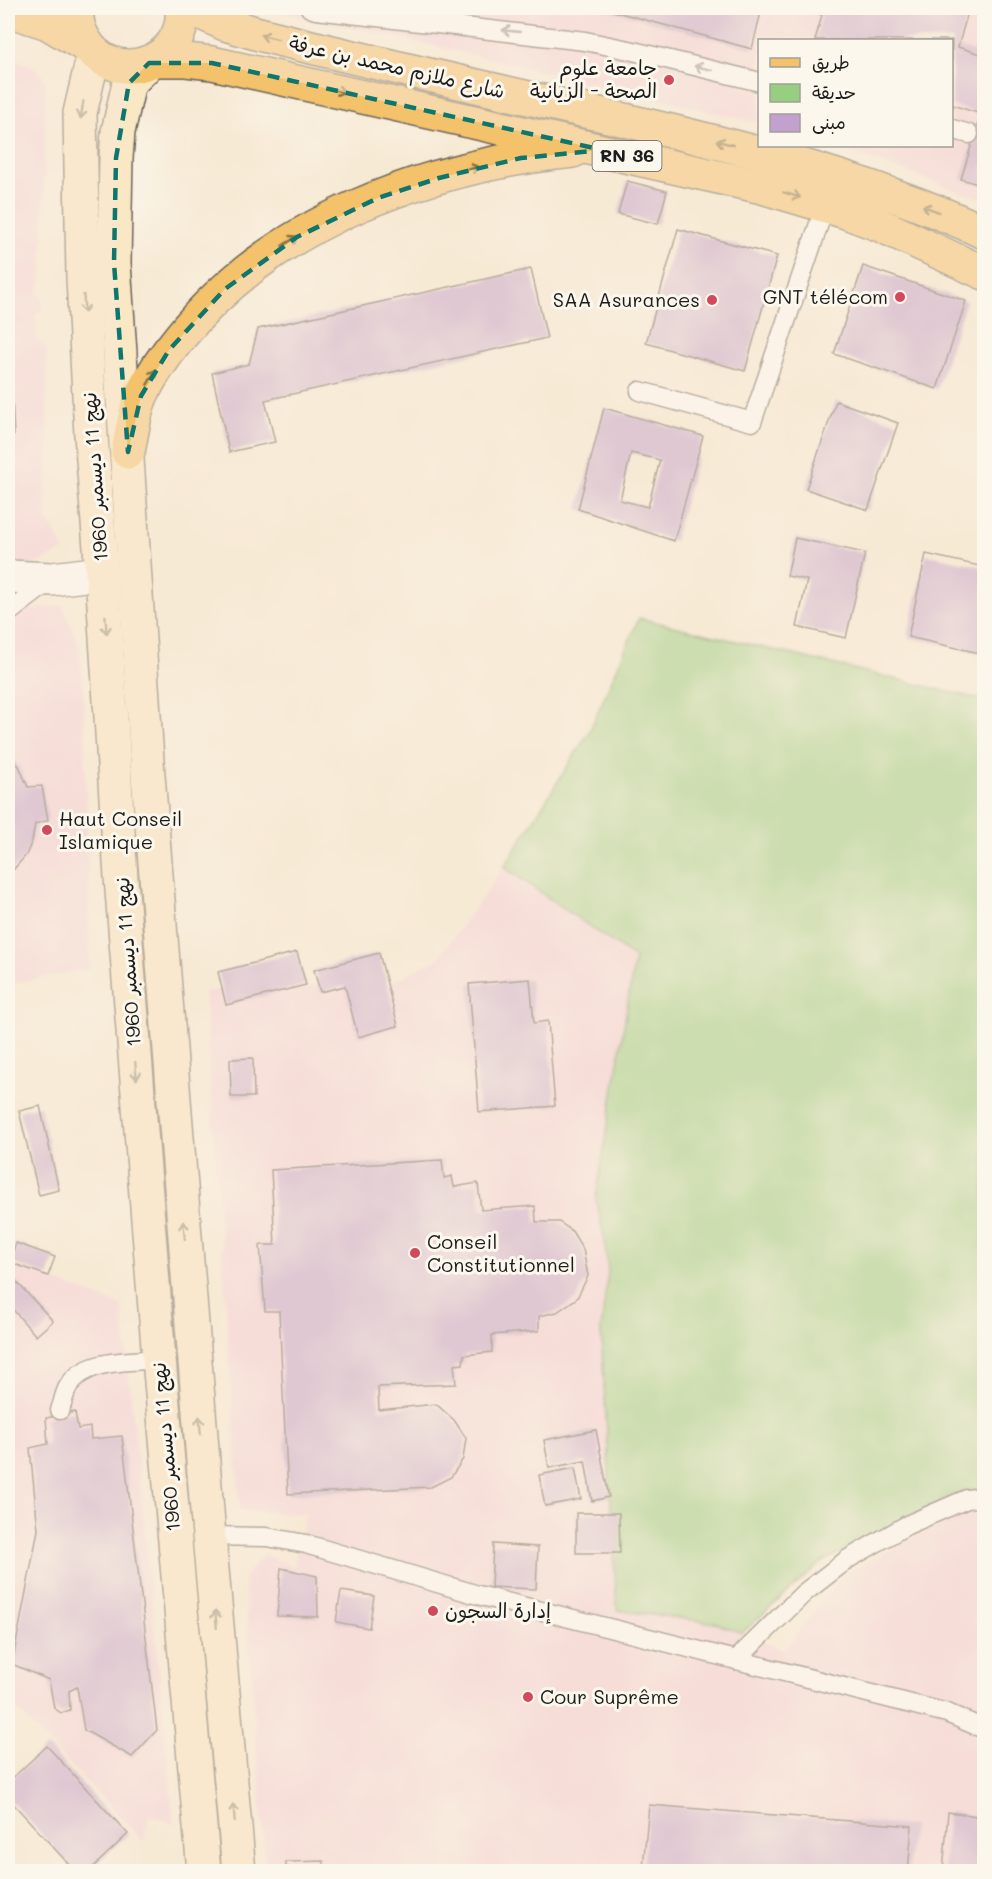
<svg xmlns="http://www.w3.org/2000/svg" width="992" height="1879" font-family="Mali,'Playpen Sans Arabic',sans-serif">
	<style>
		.built { fill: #f4cfdc }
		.green { fill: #97cf81; stroke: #5a764e; stroke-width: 1.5 }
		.building { fill: #c3a1cf; fill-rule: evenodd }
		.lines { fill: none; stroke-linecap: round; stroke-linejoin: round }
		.lane-casing { stroke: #69645d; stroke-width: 21 }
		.street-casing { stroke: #69645d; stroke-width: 36 }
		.secondary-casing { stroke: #69645d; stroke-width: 36 }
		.primary-casing { stroke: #69645d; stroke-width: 36 }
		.lane { stroke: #fff; stroke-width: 18 }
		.street { stroke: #fff; stroke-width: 33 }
		.secondary { stroke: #fae7c3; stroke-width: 33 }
		.primary { stroke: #f3c26a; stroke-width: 33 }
		.oneway { stroke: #999 }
		.oneway2 { stroke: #886f43 }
		.oneway3 { stroke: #968c78 }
		.marked { fill: none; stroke: #0f766e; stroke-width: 4.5; stroke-dasharray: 12 8; stroke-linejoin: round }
		.poi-dot { fill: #d1495b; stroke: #fbf7ec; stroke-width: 2 }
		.labels { text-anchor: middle; stroke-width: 6; stroke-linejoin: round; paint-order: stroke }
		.shield { fill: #fbf7ec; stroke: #5f5e5a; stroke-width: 1.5 }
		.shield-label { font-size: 18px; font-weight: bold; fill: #1c1c1c }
		.street-label { font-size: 20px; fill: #1c1c1c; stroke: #fbf7ec }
		.poi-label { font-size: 20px; fill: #1c1c1c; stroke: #fbf7ec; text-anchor: start }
	</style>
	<rect width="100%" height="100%" fill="#fbf7ec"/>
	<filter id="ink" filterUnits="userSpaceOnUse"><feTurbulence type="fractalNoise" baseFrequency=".0167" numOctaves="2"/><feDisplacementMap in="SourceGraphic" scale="12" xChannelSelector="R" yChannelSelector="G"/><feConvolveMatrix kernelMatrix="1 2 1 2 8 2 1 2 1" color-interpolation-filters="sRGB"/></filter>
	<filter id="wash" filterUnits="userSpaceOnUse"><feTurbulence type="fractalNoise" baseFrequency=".008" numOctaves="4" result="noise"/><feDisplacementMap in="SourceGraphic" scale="24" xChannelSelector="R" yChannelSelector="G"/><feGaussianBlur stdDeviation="1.35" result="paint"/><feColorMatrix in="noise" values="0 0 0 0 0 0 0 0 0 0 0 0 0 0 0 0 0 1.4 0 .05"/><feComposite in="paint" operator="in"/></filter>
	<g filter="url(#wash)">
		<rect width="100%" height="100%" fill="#f7ead5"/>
		<!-- built -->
		<g class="built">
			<path d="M272 8H984V200L833 146H952V40H760L759 123 431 45 304 17Z"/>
			<path d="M8 56 35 67 43 77 46 88 42 281 37 294 42 298V309L35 315 37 339 47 348V519L65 550 29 568H8Z"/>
			<path d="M8 586 28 597 32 610 62 605 79 645 84 691 90 969 8 984Z"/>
			<path d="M504 867 635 958 596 1198 604 1236 608 1271 601 1331 617 1610 715 1623 784 1650 846 1572 937 1526 984 1506V1871H266L244 1577 264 1555 294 1566 305 1514 240 1510 204 991 388 984 438 959Z"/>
			<path d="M8 1263 122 1306 174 1824 149 1815 144 1842 8 1700Z"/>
		</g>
		<!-- green -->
		<path class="green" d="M639 618 984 700V1487L955 1495 822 1562 742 1633 715 1623 617 1610 601 1331 608 1271 604 1236 596 1198 635 958 504 867 589 732Z"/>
		<g id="blocks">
			<!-- building -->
			<g class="building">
				<path d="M602 8H762L752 49Z"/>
				<path d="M798 8H969L958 47 984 55V186L961 179 981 114 952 105V40H815L822 15Z"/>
				<path d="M627 181 667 191 658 224 618 214Z"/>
				<path d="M678 229 777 256 745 371 646 343Z"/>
				<path d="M863 266 966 301 937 389 834 354Z"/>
				<path d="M531 269 547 338 265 400 275 442 229 452 212 373 249 364 258 329Z"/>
				<path d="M8 374H11L14 435H8Z"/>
				<path d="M836 401 898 423 868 510 806 489Z"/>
				<path d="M604 408 703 436 674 541 578 509ZM631 453 660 460 648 507 620 500Z"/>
				<path d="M795 538 865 553 846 638 797 627 807 580 787 576Z"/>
				<path d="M926 554 984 567V654L908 637Z"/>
				<path d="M8 754 19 766 28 787 42 786 48 820 35 824 32 841 26 855 8 876Z"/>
				<path d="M297 952 306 985 226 1005 218 972Z"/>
				<path d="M379 953 398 1026 358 1037 345 986 320 992 314 970Z"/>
				<path d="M530 979 534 1023 548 1021 555 1106 479 1112 469 984Z"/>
				<path d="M253 1058 254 1097H231L230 1059Z"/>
				<path d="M40 1106 59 1190 39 1195 19 1111Z"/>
				<path d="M442 1160 444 1178 452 1176 454 1187 478 1183 481 1210 535 1206 536 1222H559L572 1231 583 1249 588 1276 577 1298 557 1312 539 1316V1331L492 1335V1352L464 1355 463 1364 454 1365 456 1384 378 1387 379 1410 436 1404 454 1420 466 1438 463 1459 451 1477 431 1487 288 1494 279 1311H265L260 1245H275L271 1170Z"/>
				<path d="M16 1243 55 1257 48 1276 9 1262Z"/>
				<path d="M15 1280 53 1321 36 1336 8 1304V1287Z"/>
				<path d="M75 1412 78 1429 90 1427 91 1439 122 1436 157 1730 132 1757 84 1730 77 1687 69 1691 70 1710 61 1713 54 1708 49 1680 12 1664 38 1530 30 1448 48 1444 46 1418Z"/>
				<path d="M596 1430 609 1497 592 1501 585 1461 549 1468 544 1440Z"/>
				<path d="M575 1468 581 1499 545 1506 539 1475Z"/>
				<path d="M576 1513H619L620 1553H576Z"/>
				<path d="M493 1544 538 1547 536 1589 491 1587Z"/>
				<path d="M281 1568 317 1576 318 1617 277 1616Z"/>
				<path d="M341 1591 374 1596 369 1628 336 1622Z"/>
				<path d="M47 1746 128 1834 88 1872H76L8 1798V1782Z"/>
				<path d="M649 1805 912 1826 908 1872H665L643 1868Z"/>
				<path d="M948 1812 984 1817V1872H943Z"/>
				<path d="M324 1861V1872H286V1862Z"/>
			</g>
		</g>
	</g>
	<g filter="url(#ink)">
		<use href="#blocks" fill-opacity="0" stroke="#69645d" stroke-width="1.5"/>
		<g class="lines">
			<defs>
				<g id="lane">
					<path d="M310 8 316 10 585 41 629 50 760 82"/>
					<path d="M952 129 969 134"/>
					<path d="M640 391 752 422 825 206"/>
					<path d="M8 613 51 580"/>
					<path d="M60 1410C63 1403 64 1394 68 1387 85 1358 130 1362 159 1359"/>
					<path d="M209 1536 267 1537 306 1544 478 1595 947 1713 984 1729"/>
					<path d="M736 1660 804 1593 848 1559 907 1525 967 1499 984 1497"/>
				</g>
				<path id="street" d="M8 577 52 579 102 573"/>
				<g id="secondary">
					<path d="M94 53 80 113 83 278 91 435 102 573 121 878 159 1359 204 1872"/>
					<path d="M149 63 129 83 118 132 116 158 114 263 148 775 209 1536 239 1872"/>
				</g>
				<g id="primary">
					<path d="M77 8C76 19 78 29 84 39 112 89 187 64 182 8"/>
					<path d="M191 8 225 24 259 34C372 63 486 88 599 114 733 145 859 175 984 232"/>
					<path d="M8 10 48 23 88 47"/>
					<path d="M155 60H186L212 63 762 187 846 212 880 225 984 273"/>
					<path d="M128 452C132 433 134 412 142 394 152 374 165 355 180 337 273 221 428 166 573 151"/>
				</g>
			</defs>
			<!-- lane casing -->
			<use href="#lane" class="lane-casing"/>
			<!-- street casing -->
			<use href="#street" class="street-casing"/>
			<!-- secondary casing -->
			<use href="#secondary" class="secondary-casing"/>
			<!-- primary casing -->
			<use href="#primary" class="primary-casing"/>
			<!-- lane -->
			<use href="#lane" class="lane"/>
			<!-- street -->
			<use href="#street" class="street"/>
			<!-- secondary -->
			<use href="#secondary" class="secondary"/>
			<!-- primary -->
			<use href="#primary" class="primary"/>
		</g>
		<!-- one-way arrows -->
		<defs><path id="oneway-shaft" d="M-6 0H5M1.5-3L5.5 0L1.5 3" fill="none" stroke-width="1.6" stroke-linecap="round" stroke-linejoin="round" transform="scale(1.5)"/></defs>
		<g class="oneway">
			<use href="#oneway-shaft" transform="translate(511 31) rotate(-174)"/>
			<use href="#oneway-shaft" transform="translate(703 68) rotate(-166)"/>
		</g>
		<g class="oneway2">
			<use href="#oneway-shaft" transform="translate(269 37) rotate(-166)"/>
			<use href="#oneway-shaft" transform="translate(336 90) rotate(12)"/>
			<use href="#oneway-shaft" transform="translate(725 143) rotate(-166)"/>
			<use href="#oneway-shaft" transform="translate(470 169) rotate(-15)"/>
			<use href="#oneway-shaft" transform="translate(792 195) rotate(17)"/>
			<use href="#oneway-shaft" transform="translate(931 209) rotate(-159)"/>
			<use href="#oneway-shaft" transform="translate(290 241) rotate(-32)"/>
			<use href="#oneway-shaft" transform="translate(152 377) rotate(-59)"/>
		</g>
		<g class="oneway3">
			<use href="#oneway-shaft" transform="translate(82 110) rotate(99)"/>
			<use href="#oneway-shaft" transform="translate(84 304) rotate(87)"/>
			<use href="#oneway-shaft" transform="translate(106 625) rotate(86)"/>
			<use href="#oneway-shaft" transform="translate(136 1071) rotate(85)"/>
			<use href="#oneway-shaft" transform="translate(184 1230) rotate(-95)"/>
			<use href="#oneway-shaft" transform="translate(200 1425) rotate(-95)"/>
			<use href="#oneway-shaft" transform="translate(216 1619) rotate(-95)"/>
			<use href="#oneway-shaft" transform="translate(234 1813) rotate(-95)"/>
		</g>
	</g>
	<!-- marked area -->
	<path d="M0 0H992V1879H0ZM149 63H212L603 150 521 158 439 178 378 198 297 237 225 289 169 350 141 396 128 452 114 263 116 158 129 83Z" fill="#f7ead5" fill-opacity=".55" fill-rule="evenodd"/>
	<path class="marked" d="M149 63H212L603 150 521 158 439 178 378 198 297 237 225 289 169 350 141 396 128 452 114 263 116 158 129 83Z"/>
	<!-- markers -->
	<g class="poi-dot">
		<circle cx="669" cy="80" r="6"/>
		<circle cx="900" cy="297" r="6"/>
		<circle cx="712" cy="300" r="6"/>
		<circle cx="47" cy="830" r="6"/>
		<circle cx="415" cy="1253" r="6"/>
		<circle cx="433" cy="1611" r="6"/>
		<circle cx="528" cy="1697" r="6"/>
	</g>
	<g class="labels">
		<!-- shield labels -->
		<rect class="shield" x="592.5" y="141" width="69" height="30" rx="4.5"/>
		<g class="shield-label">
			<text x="627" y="162">RN 36</text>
		</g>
		<!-- street labels -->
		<g class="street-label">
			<text transform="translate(397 67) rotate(13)" y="7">شارع ملازم محمد بن عرفة</text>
			<text transform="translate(95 477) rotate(-94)" y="7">نهج 11 ديسمبر 1960</text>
			<text transform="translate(128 962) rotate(-94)" y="7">نهج 11 ديسمبر 1960</text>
			<text transform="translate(166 1447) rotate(-95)" y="7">نهج 11 ديسمبر 1960</text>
		</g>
		<!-- poi labels -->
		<g class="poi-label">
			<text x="657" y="75" text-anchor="end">جامعة علوم<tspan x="657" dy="23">الصحة - الزيانية</tspan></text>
			<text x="888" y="304" text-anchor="end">GNT télécom</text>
			<text x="700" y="307" text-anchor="end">SAA Asurances</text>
			<text x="59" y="826">Haut Conseil<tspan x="59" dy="23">Islamique</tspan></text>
			<text x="427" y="1249">Conseil<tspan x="427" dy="23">Constitutionnel</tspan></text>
			<text x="445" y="1618">إدارة السجون</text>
			<text x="540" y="1704">Cour Suprême</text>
		</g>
	</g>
	<!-- margin -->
	<rect width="992" height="1879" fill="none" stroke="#fbf7ec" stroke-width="30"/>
	<!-- legend -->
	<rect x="758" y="39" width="195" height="108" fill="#fbf7ec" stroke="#a29f99" stroke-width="1.5"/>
	<rect x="770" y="58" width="30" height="9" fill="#f3c26a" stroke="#a29f99" stroke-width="1.5"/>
	<text x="812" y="69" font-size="18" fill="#1c1c1c">طريق</text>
	<rect x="770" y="84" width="30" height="18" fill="#97cf81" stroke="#a29f99" stroke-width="1.5"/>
	<text x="812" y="99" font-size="18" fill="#1c1c1c">حديقة</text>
	<rect x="770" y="114" width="30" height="18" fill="#c3a1cf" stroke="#a29f99" stroke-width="1.5"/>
	<text x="812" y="129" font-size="18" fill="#1c1c1c">مبنى</text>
</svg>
